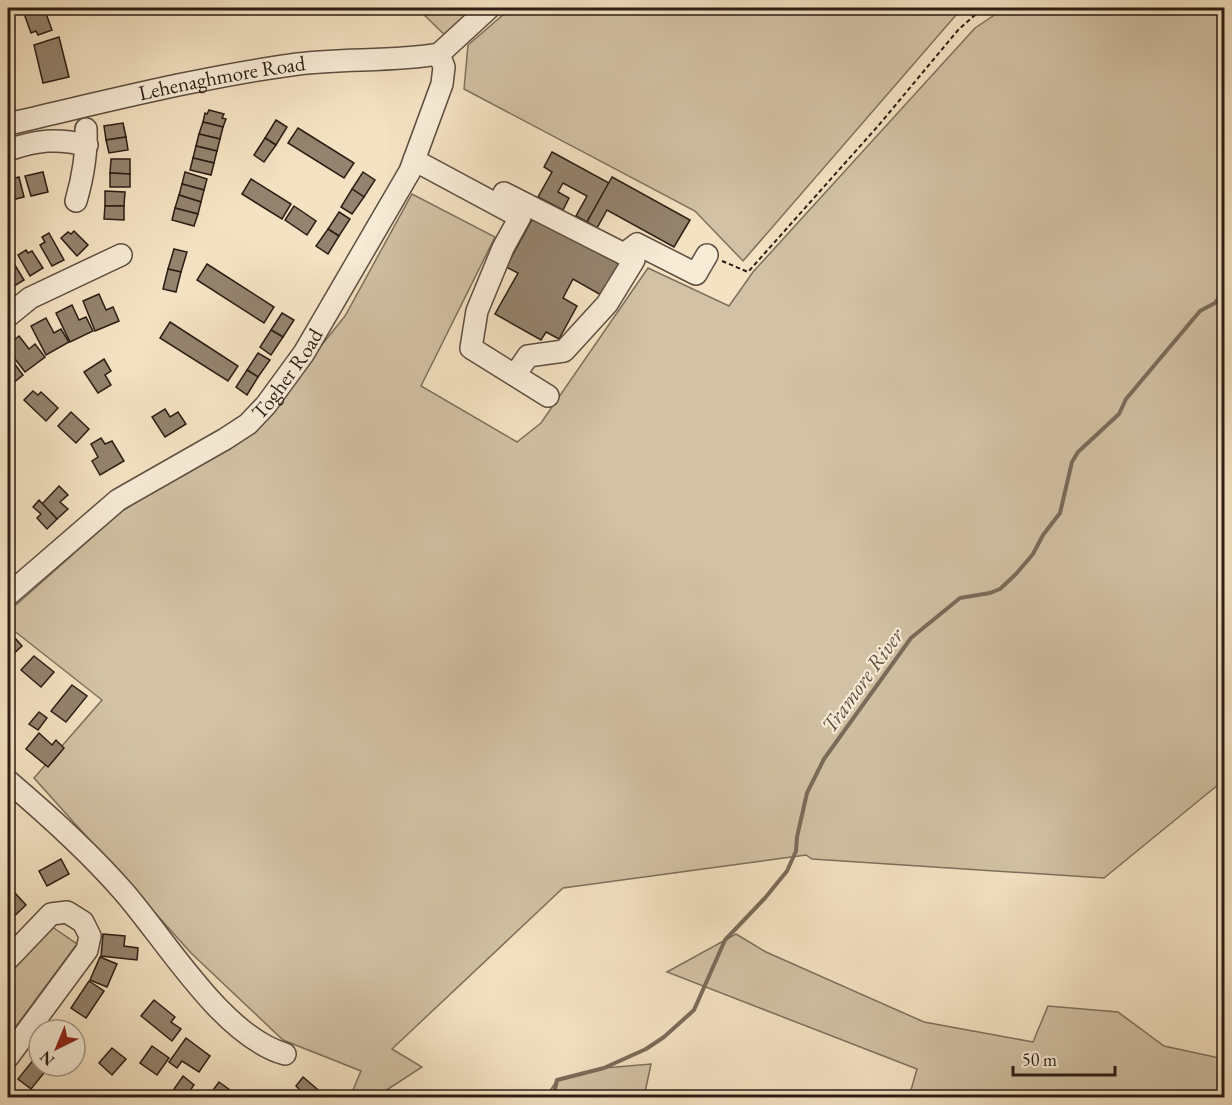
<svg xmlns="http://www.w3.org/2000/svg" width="1232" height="1105" font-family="'EB Garamond',serif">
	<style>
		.green { fill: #d2c1a4; stroke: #7e6f5c; stroke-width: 1.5 }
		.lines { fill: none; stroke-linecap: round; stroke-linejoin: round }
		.stream { stroke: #7b6b59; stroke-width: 4 }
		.building { fill: #94836e; stroke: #2b1d14; stroke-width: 1.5 }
		.minor-casing { stroke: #5d4e40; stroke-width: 24 }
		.path { stroke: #2b1d14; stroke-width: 2; stroke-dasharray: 4.5 3; stroke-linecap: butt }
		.minor { stroke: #f8ecd7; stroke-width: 21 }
		.labels { text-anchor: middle; stroke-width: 4.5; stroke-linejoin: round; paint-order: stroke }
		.street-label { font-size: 21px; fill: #2b1d14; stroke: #f8ecd7 }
		.water-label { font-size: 22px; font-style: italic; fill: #605142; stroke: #f8ecd7 }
	</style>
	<rect width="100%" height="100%" fill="#f4e2c2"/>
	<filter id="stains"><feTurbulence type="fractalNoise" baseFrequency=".00333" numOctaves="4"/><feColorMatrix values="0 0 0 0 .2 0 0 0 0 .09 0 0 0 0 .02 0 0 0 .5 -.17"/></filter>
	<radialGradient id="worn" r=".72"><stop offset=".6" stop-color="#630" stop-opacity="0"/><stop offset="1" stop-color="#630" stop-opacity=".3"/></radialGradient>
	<!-- green -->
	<g class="green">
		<path d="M417 8H489L452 42Z"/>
		<path d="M511 8H967L956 15 743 261 695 211 464 89 468 45Z"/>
		<path d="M1005 8H1224V780L1104 878 812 859 806 855 563 888 392 1049 422 1067 376 1097H350L361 1071 283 1040 191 953 34 778 102 700 8 626V612L122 511 253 430 345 316 412 194 495 237 421 386 517 442 541 423 648 268 729 306 753 272 975 28Z"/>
		<path d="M51 926 77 944 8 1037V969Z"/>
		<path d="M736 934 766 952 924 1022 1033 1042 1048 1006 1118 1012 1164 1046 1224 1059V1097H909L917 1069 667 972Z"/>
		<path d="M651 1064 644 1097H546L557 1080 604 1068Z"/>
	</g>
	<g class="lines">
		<!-- stream -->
		<path class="stream" d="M553 1098 557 1080 604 1068 646 1049 664 1037 694 1010 725 940 765 898 787 871 796 851 797 837 807 793 824 759 852 720 911 638 960 598 990 593 1000 589 1016 574 1033 554 1043 535 1060 513 1072 462 1078 452 1119 414 1126 399 1200 311 1215 303 1224 291"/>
	</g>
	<!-- building -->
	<g class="building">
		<path d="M22 8H44L52 30 38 35 36 31 31 33Z"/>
		<path d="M59 37 69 77 43 83 34 45Z"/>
		<path d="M209 110 224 114 222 118 226 119 223 127 203 122 205 113 207 114Z"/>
		<path d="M276 120 287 127 276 145 265 138Z"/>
		<path d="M203 122 223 127 220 139 199 134Z"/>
		<path d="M123 123 126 137 106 140 104 126Z"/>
		<path d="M298 128 354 163 344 178 288 143Z"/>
		<path d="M199 134 220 139 217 151 196 146Z"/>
		<path d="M126 137 128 150 109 153 106 140Z"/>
		<path d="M265 138 276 145 264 162 254 155Z"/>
		<path d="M196 146 217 151 214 163 193 158Z"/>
		<path d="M552 152 609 183 587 222 576 216 587 196 563 183 558 192 569 198 563 210 538 197 552 172 544 167Z"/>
		<path d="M193 158 214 163 211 175 190 170Z"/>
		<path d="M111 159H130V174L110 173Z"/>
		<path d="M43 172 48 192 31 196 25 176Z"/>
		<path d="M185 172 207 179 204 190 182 184Z"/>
		<path d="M363 172 375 180 364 197 352 189Z"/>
		<path d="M110 173 130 174V187H110Z"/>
		<path d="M19 177 24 197 8 201V180Z"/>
		<path d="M612 177 690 220 674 247 607 210 597 228 587 222Z"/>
		<path d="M251 179 291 204 282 219 242 194Z"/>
		<path d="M182 184 204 190 201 202 179 195Z"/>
		<path d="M352 189 364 197 352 214 341 207Z"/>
		<path d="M105 191 125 192 124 206H105Z"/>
		<path d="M179 195 201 202 198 214 175 208Z"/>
		<path d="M105 206H124V220L104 219Z"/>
		<path d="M294 206 316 221 307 235 285 220Z"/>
		<path d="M175 208 198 214 194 226 172 220Z"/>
		<path d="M339 212 350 219 339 236 328 229Z"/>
		<path d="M535 214 627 265 608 299 573 279 563 298 577 306 559 339 546 332 541 340 495 314 518 273 506 267Z"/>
		<path d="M328 229 339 236 328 254 316 246Z"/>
		<path d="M74 231 88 245 77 256 61 238 68 232 71 234Z"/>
		<path d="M49 233 64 260 52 266 40 245 45 242 42 237Z"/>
		<path d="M174 249 187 252 181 272 168 269Z"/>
		<path d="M26 250 28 253 32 251 43 268 30 276 18 255Z"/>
		<path d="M13 262 24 280 11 288 8 282V263L9 265Z"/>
		<path d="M207 264 274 307 264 323 197 280Z"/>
		<path d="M168 269 181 272 176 292 163 289Z"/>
		<path d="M99 294 106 310 113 307 119 321 95 331 83 301Z"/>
		<path d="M72 305 79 320 86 317 93 331 70 342 56 313Z"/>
		<path d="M282 313 294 320 283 337 271 330Z"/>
		<path d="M46 318 54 333 61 329 69 342 46 355 31 326Z"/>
		<path d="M170 322 238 366 228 381 160 338Z"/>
		<path d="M271 330 283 337 271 355 260 347Z"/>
		<path d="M19 336 29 349 35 344 45 357 25 372 8 350V345Z"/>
		<path d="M258 353 270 360 258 377 247 370Z"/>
		<path d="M104 359 111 371 105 375 111 385 98 393 84 372Z"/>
		<path d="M14 363 23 375 8 387V368Z"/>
		<path d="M247 370 258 377 247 395 236 387Z"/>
		<path d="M33 391 38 395 41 392 58 408 46 421 24 400Z"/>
		<path d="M165 409 170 417 178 412 186 424 165 437 152 417Z"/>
		<path d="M71 412 89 429 76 443 58 426Z"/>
		<path d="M101 438 105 444 112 441 124 461 100 475 92 461 98 457 91 444Z"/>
		<path d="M59 486 68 495 60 502 68 509 57 519 42 504Z"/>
		<path d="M39 500 57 519 47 529 37 518 41 514 33 507Z"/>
		<path d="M8 630 22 646 8 659Z"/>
		<path d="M34 656 54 672 41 687 21 670Z"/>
		<path d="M72 685 87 696 66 722 51 711Z"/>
		<path d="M39 712 47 718 38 730 29 724Z"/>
		<path d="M39 733 52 745 56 740 64 748 48 767 26 749Z"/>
		<path d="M61 859 69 874 47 886 39 871Z"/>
		<path d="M15 893 26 905 8 922V900Z"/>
		<path d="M103 934 125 936 124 946 138 948 137 960 101 956Z"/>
		<path d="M100 957 117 964 107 987 90 980Z"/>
		<path d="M89 981 104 991 86 1018 71 1008Z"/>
		<path d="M154 1000 175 1017 171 1022 181 1029 172 1041 141 1016Z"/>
		<path d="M186 1038 210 1056 199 1072 182 1061 177 1068 169 1062Z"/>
		<path d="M152 1046 169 1058 157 1075 140 1063Z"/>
		<path d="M112 1048 126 1059 112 1075 99 1063Z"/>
		<path d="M34 1059 39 1063V1066L47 1069 31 1089 18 1079Z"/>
		<path d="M183 1076 194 1085 185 1098 174 1089Z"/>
		<path d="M303 1077 324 1095 322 1098H308L296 1086Z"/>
		<path d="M219 1082 241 1098 208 1097Z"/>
	</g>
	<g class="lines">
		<defs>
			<g id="minor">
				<path d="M439 54 489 8"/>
				<path id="s1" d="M8 124C104 102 200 77 298 64 345 58 392 62 439 54"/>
				<path d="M8 150C38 140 56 138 87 145"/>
				<path d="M414 160 520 217 503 248 477 311 471 348 548 396"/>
				<path d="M504 193 624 254 637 244 696 274 707 255"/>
				<path d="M76 201C83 177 87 154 86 129"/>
				<path d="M8 316 30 298 121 255"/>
				<path d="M515 375 528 356 564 351 607 304 634 260 624 254"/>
				<path id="s2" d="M8 595 118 500 225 439 248 424 266 405 304 353 410 171 442 84 444 67 439 54"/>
				<path d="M8 781C48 815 88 851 123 891 166 940 222 1036 285 1054"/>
				<path d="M8 959 51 914 67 912 83 922 90 936 87 950 8 1057"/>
			</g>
		</defs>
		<!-- minor casing -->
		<use href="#minor" class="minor-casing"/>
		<!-- path -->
		<path class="path" d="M722 261 748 272 878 126 959 29 983 8"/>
		<!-- minor -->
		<use href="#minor" class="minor"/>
	</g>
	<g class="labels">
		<!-- street labels -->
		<g class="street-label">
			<text dy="7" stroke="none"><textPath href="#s1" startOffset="219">Lehenaghmore Road</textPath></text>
			<text dy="7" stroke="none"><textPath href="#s2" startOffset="360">Togher Road</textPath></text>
		</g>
		<!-- water labels -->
		<g class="water-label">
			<text transform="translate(862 680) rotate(-54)" y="8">Tramore River</text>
		</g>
	</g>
	<!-- margin -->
	<rect width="1232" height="1105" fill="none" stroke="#f4e2c2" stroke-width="30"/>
	<rect x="9" y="9" width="1214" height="1087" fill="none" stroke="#2b1d14" stroke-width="3"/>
	<rect x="15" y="15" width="1202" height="1075" fill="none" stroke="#2b1d14" stroke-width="1.5"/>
	<!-- north arrow -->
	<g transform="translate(57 1048) rotate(223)"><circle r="28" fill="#f8ecd7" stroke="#a69989" stroke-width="1.5"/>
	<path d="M0-4.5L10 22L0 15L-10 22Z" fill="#8f2418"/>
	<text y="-9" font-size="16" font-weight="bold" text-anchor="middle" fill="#2b1d14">N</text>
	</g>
	<!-- scale -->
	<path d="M1013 1066v9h102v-9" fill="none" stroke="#2b1d14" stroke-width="3"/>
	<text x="1022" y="1066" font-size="18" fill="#2b1d14" stroke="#f8ecd7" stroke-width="4.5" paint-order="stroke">50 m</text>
	<rect width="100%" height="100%" filter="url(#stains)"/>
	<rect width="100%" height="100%" fill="url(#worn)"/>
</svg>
